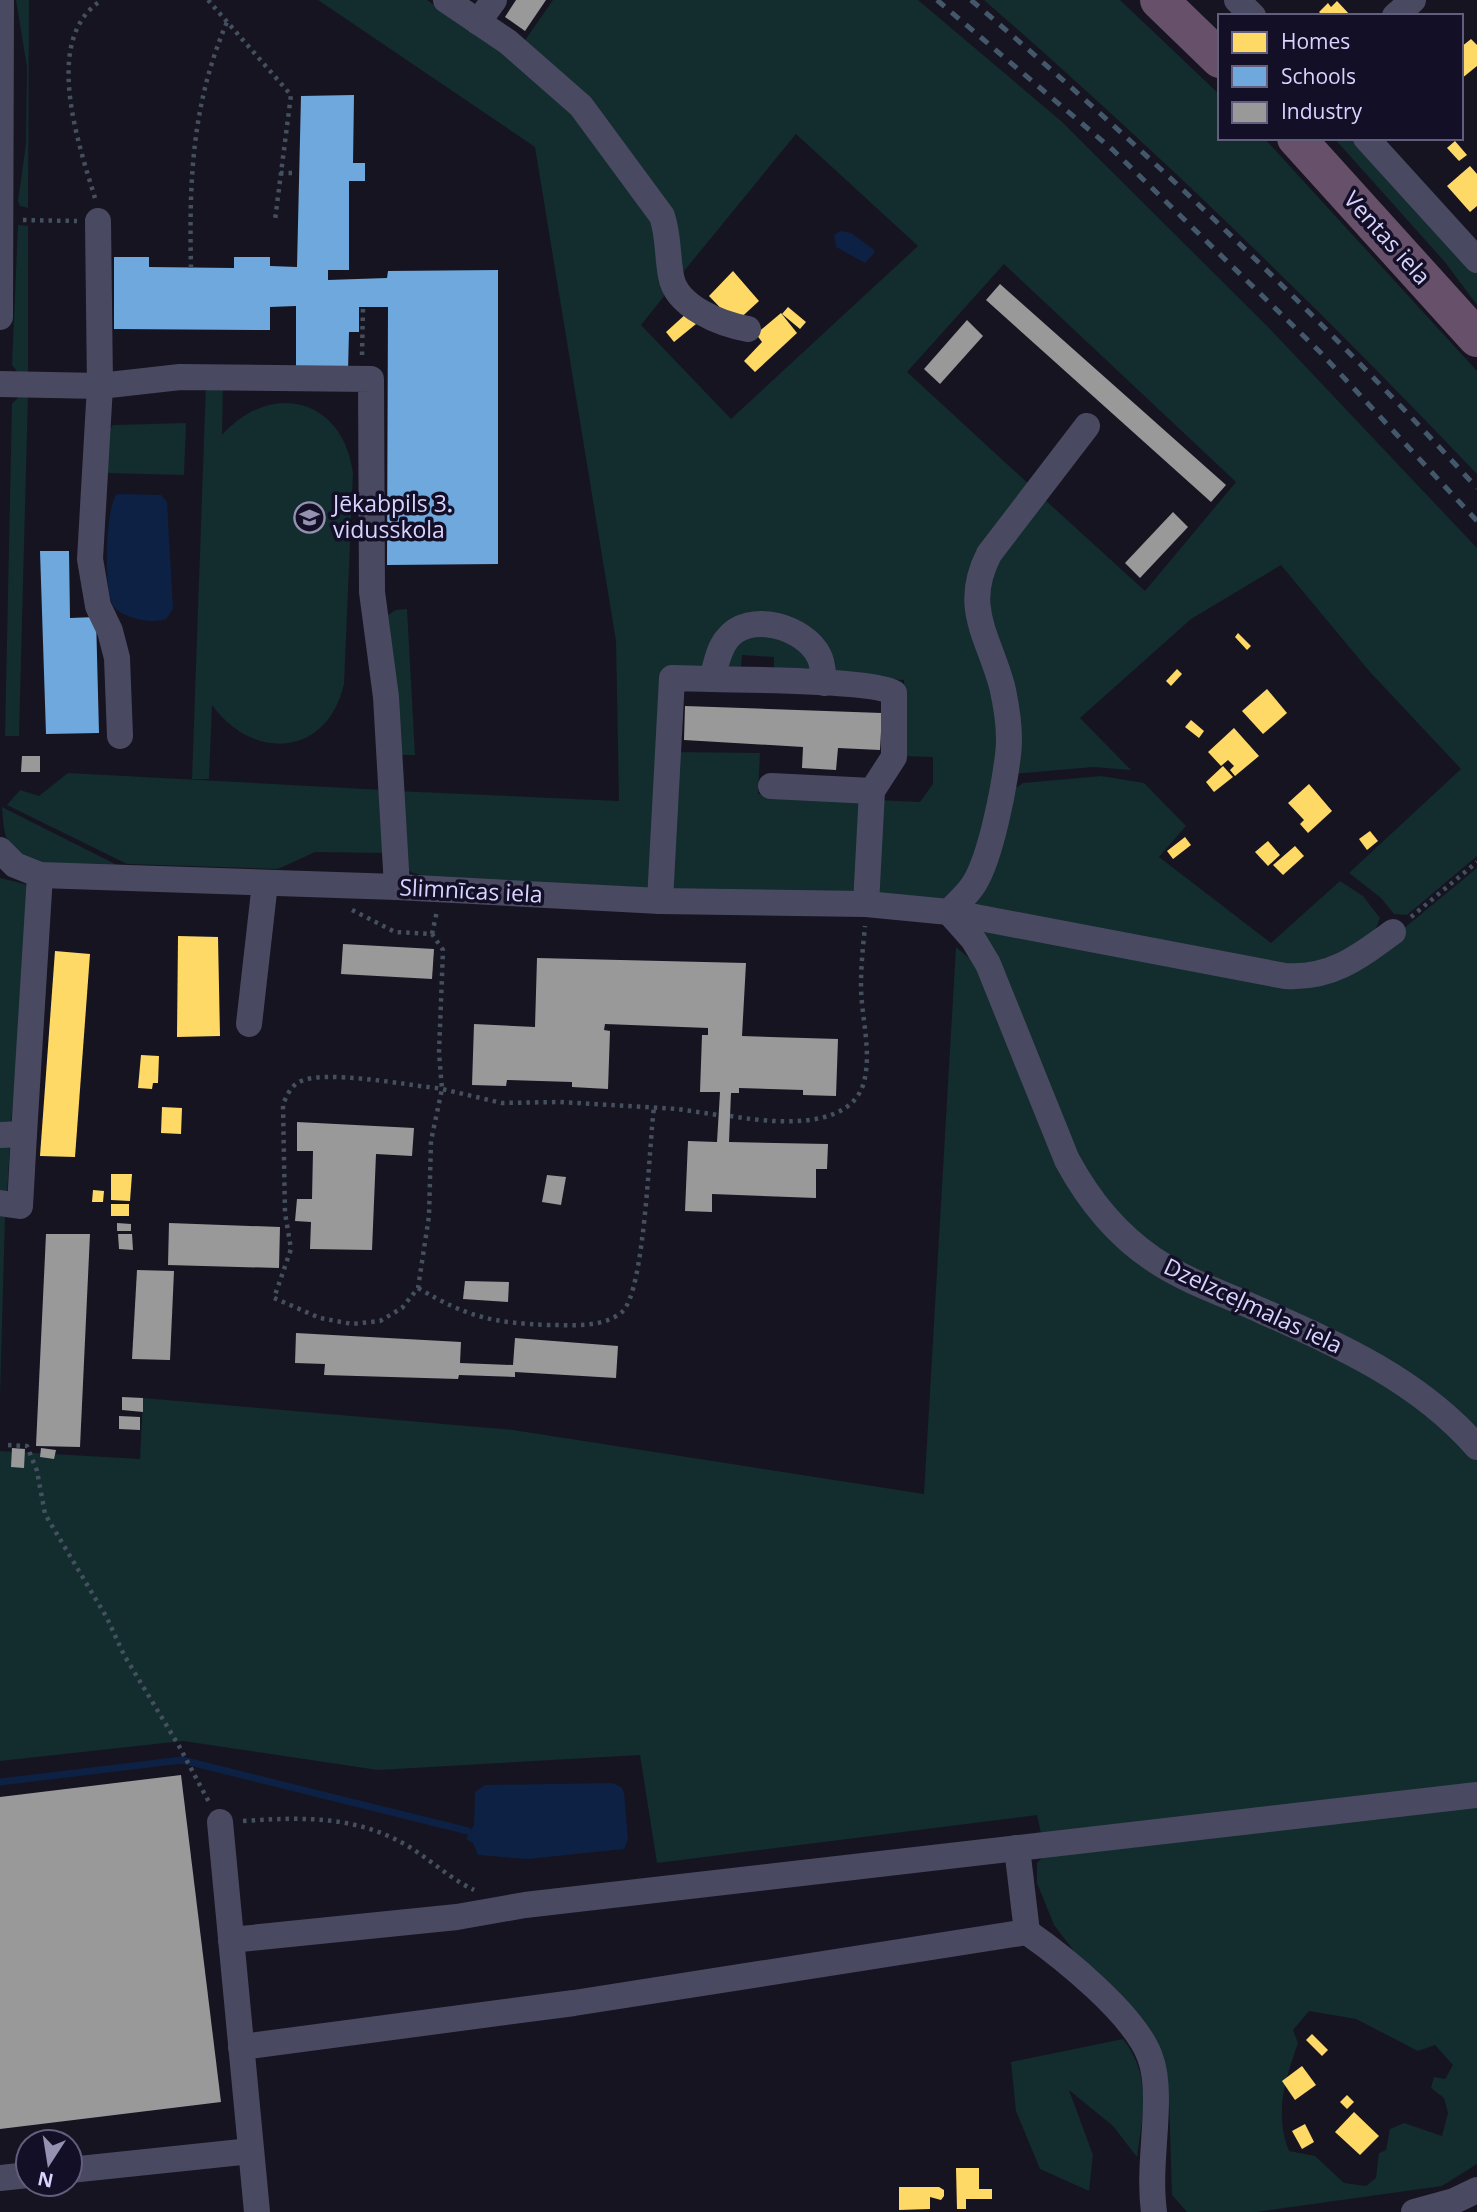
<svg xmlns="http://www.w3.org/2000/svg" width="1477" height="2212" font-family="'Open Sans',sans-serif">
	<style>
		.green { fill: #132c2d; fill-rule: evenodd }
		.water { fill: #0d2144 }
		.homes { fill: #ffd966 }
		.schools { fill: #6fa8dc }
		.industry { fill: #999 }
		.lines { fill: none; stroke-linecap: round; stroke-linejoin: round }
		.stream { stroke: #0d2144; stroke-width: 7 }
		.path { stroke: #44505f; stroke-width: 4.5; stroke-dasharray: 3.5 5; stroke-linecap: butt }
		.minor { stroke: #4a4962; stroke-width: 26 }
		.highway { stroke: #67516a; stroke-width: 38 }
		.rail { stroke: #43596b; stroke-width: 5; stroke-dasharray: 10 9; stroke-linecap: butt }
		.labels { text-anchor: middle; stroke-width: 7; stroke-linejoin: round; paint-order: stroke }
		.street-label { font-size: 23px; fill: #d9d4ff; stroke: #130f26 }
		.poi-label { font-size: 23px; fill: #d9d4ff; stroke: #130f26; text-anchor: start }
	</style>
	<rect width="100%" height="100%" fill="#161421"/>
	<!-- green -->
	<g class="green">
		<path d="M16 0H29L28 208 20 206 18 201 26 144 27 67Z"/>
		<path d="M318 0H427L551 87 652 212 665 295 641 325 731 419 918 246 796 134 680 276 669 216 523 43 553 0H918L1061 121 1268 327 1477 548V856L1407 915 1394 914 1381 898 1349 873 1461 769 1370 672 1281 565 1191 619 1080 718 1131 770 1093 767 1013 774 990 630 986 573 1043 498 1145 591 1236 482 1004 264 907 372 1033 488 978 564 1002 728 975 867 947 899 876 894 877 800 920 802 933 784V757L903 756 904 680 834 677 761 613 704 673 662 671 654 888 432 878 413 873 401 865 396 791 619 801 616 641 535 147Z"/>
		<path d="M984 0H1120L1220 95V138H1264L1477 371V474C1319 308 1156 150 984 0Z"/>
		<path d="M1334 138H1357L1477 272V305L1445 262Z"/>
		<path d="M18 225 28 226V378L21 376 12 365Z"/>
		<path d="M206 383H223L222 435C271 380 343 398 353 473L344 684C327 758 252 761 212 705L209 779H192Z"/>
		<path d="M28 393 19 736H5L12 404 21 394Z"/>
		<path d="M186 423 184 475 106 473 109 430 113 425Z"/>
		<path d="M407 609 415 755H402L383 618 396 610Z"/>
		<path d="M787 632 819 677 718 673 738 635ZM742 655 774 657V669L741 667Z"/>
		<path d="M674 752 760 753 758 794 862 799 857 893 674 894 668 879Z"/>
		<path d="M68 773 384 790V853L315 852 278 869 127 864 7 805 20 790 39 796Z"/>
		<path d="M1101 776 1144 783 1186 826 1159 857 1271 943 1340 881 1363 896 1380 918 1372 939 1311 969 972 910 1008 793 1023 783Z"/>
		<path d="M2 807 125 869C91 867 33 875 10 845 3 835 3 818 2 807Z"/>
		<path d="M1477 868V1435L1193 1273 1100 1203 984 941 983 922 1285 981 1374 953Z"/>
		<path d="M0 878 25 884 31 892 11 1124 0 1125Z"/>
		<path d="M956 947 982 969 1109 1238 1371 1373 1468 1448 1477 1461V1785L1041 1833 1037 1815 657 1863 640 1755 378 1770 183 1741 0 1761V1451L140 1459 143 1398 513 1430 924 1494Z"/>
		<path d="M0 1145 10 1146 7 1194 0 1196Z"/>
		<path d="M0 1216 5 1217 0 1396Z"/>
		<path d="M1477 1803V2164L1442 2186 1256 2212H1187L1172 2195 1169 2099 1077 1955 1054 1925 1037 1883V1863L1046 1854ZM1309 2011 1356 2019 1418 2051 1435 2045 1453 2065 1445 2079 1434 2077 1431 2088 1444 2098 1448 2113 1442 2136 1404 2123 1390 2129 1386 2150 1379 2153 1376 2178 1366 2186 1344 2183 1315 2156 1289 2151C1274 2113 1285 2080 1298 2043L1293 2030Z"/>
		<path d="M1123 2039C1152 2075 1143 2115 1137 2157L1113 2126 1069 2090 1093 2155 1089 2191 1040 2169 1016 2111 1011 2062Z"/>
	</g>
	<!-- water -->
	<g class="water">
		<path d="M841 231 851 233 873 249 875 252 865 263 836 247 834 235Z"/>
		<path d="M117 494 161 495 167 502 173 609 166 619C152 624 125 619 114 607 103 593 105 507 117 494Z"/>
		<path d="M612 1783 621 1787 624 1792 628 1840 624 1849 528 1859 478 1855 473 1843 466 1839 474 1825 475 1792 485 1785Z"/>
	</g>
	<!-- homes -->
	<g class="homes">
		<path d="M1337 1 1351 16H1323L1319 12 1328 3 1331 7Z"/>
		<path d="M1471 39 1477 45V66L1461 79V47Z"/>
		<path d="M1455 141 1467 155 1459 161 1447 148Z"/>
		<path d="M1470 166 1477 174V206L1470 212 1447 186Z"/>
		<path d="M733 271 759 301 735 323 709 296Z"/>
		<path d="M788 307 806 322 800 329 782 314Z"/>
		<path d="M687 313 696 324 674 342 666 332Z"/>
		<path d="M781 313 797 333 755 372 744 361 762 342 756 334Z"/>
		<path d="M1238 633 1251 646 1247 650 1235 637Z"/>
		<path d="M1177 669 1182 674 1171 686 1166 681Z"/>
		<path d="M1267 689 1287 713 1263 734 1242 711Z"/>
		<path d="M1191 720 1204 731 1199 738 1185 727Z"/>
		<path d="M1234 728 1259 756 1235 776 1230 770 1234 766 1228 760 1221 766 1208 752Z"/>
		<path d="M1223 766 1233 777 1214 792 1206 782Z"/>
		<path d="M1309 784 1332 811 1308 833 1300 824 1304 820 1288 803Z"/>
		<path d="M1370 831 1378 841 1367 850 1359 839Z"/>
		<path d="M1185 837 1191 845 1173 859 1167 851Z"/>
		<path d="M1268 841 1280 855 1268 866 1255 852Z"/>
		<path d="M1295 846 1304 856 1283 875 1273 865Z"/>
		<path d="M178 936 218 937 220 1036 177 1037Z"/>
		<path d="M55 951 90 954 75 1157 40 1156Z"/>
		<path d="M141 1055 159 1056 158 1083H153L152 1089 138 1088Z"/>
		<path d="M162 1107 182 1108 181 1134 161 1133Z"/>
		<path d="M111 1174H132L130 1201 111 1200Z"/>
		<path d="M93 1190 104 1191 103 1202H92Z"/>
		<rect x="111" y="1204" width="18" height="12"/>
		<path d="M1312 2034 1328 2050 1322 2056 1306 2040Z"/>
		<path d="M1302 2066 1316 2085 1295 2100 1282 2081Z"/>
		<path d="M1347 2095 1354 2102 1347 2109 1340 2102Z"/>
		<path d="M1354 2112 1379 2136 1360 2155 1335 2132Z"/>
		<path d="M1305 2124 1314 2142 1302 2149 1292 2131Z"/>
		<path d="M956 2168H979V2189H992V2199H966V2209H957Z"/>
		<path d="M899 2187H939L944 2190V2196L941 2200 930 2197V2209L899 2210Z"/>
	</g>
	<!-- schools -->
	<g class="schools">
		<path d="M354 95 353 163H365V181H349V270H328V280L387 278 388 271 498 270V564L387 565 388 307H359V332H349L348 371 296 372V306L270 307V330L114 329V257H149V267L234 268V257H270V266L297 267 301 96Z"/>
		<path d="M40 551H69L70 618 96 617 99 733 46 734Z"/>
	</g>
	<!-- industry -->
	<g class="industry">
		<path d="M516 0H546L525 31 505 17Z"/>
		<path d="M1000 284 1226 485 1211 502 986 300Z"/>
		<path d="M967 320 983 336 940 384 924 369Z"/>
		<path d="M1173 512 1188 527 1140 578 1125 563Z"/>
		<path d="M685 706 882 713 880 750 838 748 836 770 802 768 803 747 684 740Z"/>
		<path d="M22 756H40V772H21Z"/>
		<path d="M343 944 434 949 432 979 341 974Z"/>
		<path d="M537 958 746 963 742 1036 838 1039 836 1096 803 1095V1090L739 1088V1093H731L729 1142 828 1144 827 1169H816V1198L712 1194V1212L685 1211 688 1141 717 1142 720 1092H700L702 1035H708V1028L605 1024 604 1030 610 1031 608 1089 572 1087V1082L507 1080 506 1086 472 1085 474 1024 535 1027Z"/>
		<path d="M297 1122 414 1128 412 1156 376 1154 372 1250 310 1249 311 1222 295 1221 297 1199H312L313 1151H297Z"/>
		<path d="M547 1175 566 1177 561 1205 542 1202Z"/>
		<path d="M117 1223 131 1224V1231H117Z"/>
		<path d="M169 1223 280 1227 279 1268 168 1265Z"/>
		<path d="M46 1234H90L80 1447 36 1446Z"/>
		<path d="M118 1234H132L133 1250 119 1249Z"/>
		<path d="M137 1270 174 1271 170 1360 132 1359Z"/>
		<path d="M465 1281 509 1282 508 1302 463 1299Z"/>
		<path d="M296 1333 461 1342 460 1363 513 1365 515 1338 618 1346 616 1378 515 1372V1377L459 1375 458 1379 324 1375 325 1364 295 1363Z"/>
		<path d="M122 1397 143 1398V1412L122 1410Z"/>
		<path d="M119 1416 140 1417V1430L119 1429Z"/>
		<path d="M12 1448 25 1449 24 1468 11 1467Z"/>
		<path d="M41 1448 56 1450 54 1459 40 1457Z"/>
		<path d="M181 1775 221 2102 0 2129V1797Z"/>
	</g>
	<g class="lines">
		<!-- stream -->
		<path class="stream" d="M0 1782 182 1760 468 1831"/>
		<!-- path -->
		<g class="path">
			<path d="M208 0 291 95 275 220"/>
			<path d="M280 173H297"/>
			<path d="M95 198C79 145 41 38 102 0"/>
			<path d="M23 220 77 221"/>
			<path d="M191 268C189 180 192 104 227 22"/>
			<path d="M362 355 363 307"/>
			<path d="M352 910 395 932 432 934 443 950 439 1053 442 1089 431 1141 429 1216 418 1288 402 1308 380 1321 352 1324 320 1318 274 1298 291 1249 285 1213 283 1104C287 1096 290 1087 299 1082 323 1069 406 1085 436 1088L442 1089 502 1103 560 1102 677 1109 718 1115"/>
			<path d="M1411 917 1477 862"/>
			<path d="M432 934 437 911"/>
			<path d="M730 1116C768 1122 850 1133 864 1082 872 1050 861 1017 861 985 861 966 863 946 865 926"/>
			<path d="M418 1288C467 1317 493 1323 550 1325 573 1325 603 1328 622 1312 645 1291 649 1145 654 1107"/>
			<path d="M8 1445 27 1446 37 1471 45 1514 107 1618 124 1655 179 1746 210 1804"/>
			<path d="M243 1821C303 1817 358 1815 411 1848 433 1862 451 1879 474 1890"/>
		</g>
		<!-- minor -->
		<g class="minor">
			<path d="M446 0 508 42 581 106 662 216C669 237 667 255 671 276 676 307 721 324 748 329"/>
			<path d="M1237 0 1253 16"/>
			<path d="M1395 16 1413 0"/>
			<path d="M478 22 494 0"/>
			<path d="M1366 138 1477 260"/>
			<path d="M0 317 1 0"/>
			<path d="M0 384 100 386 98 221"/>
			<path d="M712 679C744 680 875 680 894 693V757L872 791 866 904"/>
			<path d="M120 736 117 658 110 631 98 606 90 559 100 386 180 377 371 379 372 592 386 697 397 887"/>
			<path d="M771 786 872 791"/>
			<path d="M0 850 15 865 40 875 397 887 660 901 866 904 949 912 1285 976C1330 979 1358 958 1393 932"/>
			<path d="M660 901 672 678 712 679C716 665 718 650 727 639 749 610 805 627 819 656 823 663 823 675 824 683"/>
			<path d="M949 912 973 939 988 964 1067 1160C1088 1199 1116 1234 1153 1259 1181 1278 1213 1290 1244 1303 1329 1341 1414 1375 1477 1447"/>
			<path d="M949 912C957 903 968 894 974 884 991 857 1004 788 1008 755 1011 733 1007 708 1002 686 988 635 962 607 989 554L1087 426"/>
			<path d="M249 1024 265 883"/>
			<path d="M0 1135 24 1134 40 875"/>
			<path d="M0 1203 20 1206 24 1134"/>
			<path d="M220 1822 257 2212"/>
			<path d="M1017 1848 1027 1932C1063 1957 1135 2015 1150 2057 1155 2070 1156 2086 1156 2099 1156 2137 1149 2175 1154 2212"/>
			<path d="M231 1940 457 1917 525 1905 1477 1795"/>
			<path d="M241 2047 574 2003 1027 1932"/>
			<path d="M70 2170 251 2151"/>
			<path d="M0 2178 28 2175"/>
			<path d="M1414 2212 1454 2201 1477 2190"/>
		</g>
		<!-- highway -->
		<g class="highway">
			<path d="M1159 0 1220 59"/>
			<path d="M1296 138 1477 338"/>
		</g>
		<!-- rail -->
		<g class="rail">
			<path d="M937 0 1113 150 1320 352 1477 521"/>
			<path d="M971 0C1149 152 1319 315 1477 488"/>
		</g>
	</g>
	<!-- icons -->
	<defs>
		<symbol id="school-ring" viewBox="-11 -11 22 22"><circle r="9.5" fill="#130f26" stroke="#9591b1" stroke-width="1.5"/><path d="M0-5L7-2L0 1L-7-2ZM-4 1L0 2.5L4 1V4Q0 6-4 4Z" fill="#9591b1"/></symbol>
	</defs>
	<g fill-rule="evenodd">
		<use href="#school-ring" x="292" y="500" width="35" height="35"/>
	</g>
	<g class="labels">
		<!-- street labels -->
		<g class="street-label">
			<text transform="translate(1387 238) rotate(48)" y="8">Ventas iela</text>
			<text transform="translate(471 891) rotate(3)" y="8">Slimnīcas iela</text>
			<text transform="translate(1253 1306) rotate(25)" y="8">Dzelzceļmalas iela</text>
		</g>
		<!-- poi labels -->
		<g class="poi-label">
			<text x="333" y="512">Jēkabpils 3.<tspan x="333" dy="26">vidusskola</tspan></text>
		</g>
	</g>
	<!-- legend -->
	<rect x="1218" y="14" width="245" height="126" fill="#130f26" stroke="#625e7d" stroke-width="2"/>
	<rect x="1232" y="32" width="35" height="21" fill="#ffd966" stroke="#625e7d" stroke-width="2"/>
	<text x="1281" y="49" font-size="21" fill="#d9d4ff">Homes</text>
	<rect x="1232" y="66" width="35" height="21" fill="#6fa8dc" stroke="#625e7d" stroke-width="2"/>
	<text x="1281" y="84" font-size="21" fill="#d9d4ff">Schools</text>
	<rect x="1232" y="102" width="35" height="21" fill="#999999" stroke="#625e7d" stroke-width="2"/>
	<text x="1281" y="119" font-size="21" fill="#d9d4ff">Industry</text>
	<!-- north arrow -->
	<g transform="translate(49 2163) rotate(192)"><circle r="33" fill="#130f26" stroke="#625e7d" stroke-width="2"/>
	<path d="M0-5L12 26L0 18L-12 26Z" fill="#9591b1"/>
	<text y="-10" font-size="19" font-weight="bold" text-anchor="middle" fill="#d9d4ff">N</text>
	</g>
</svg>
